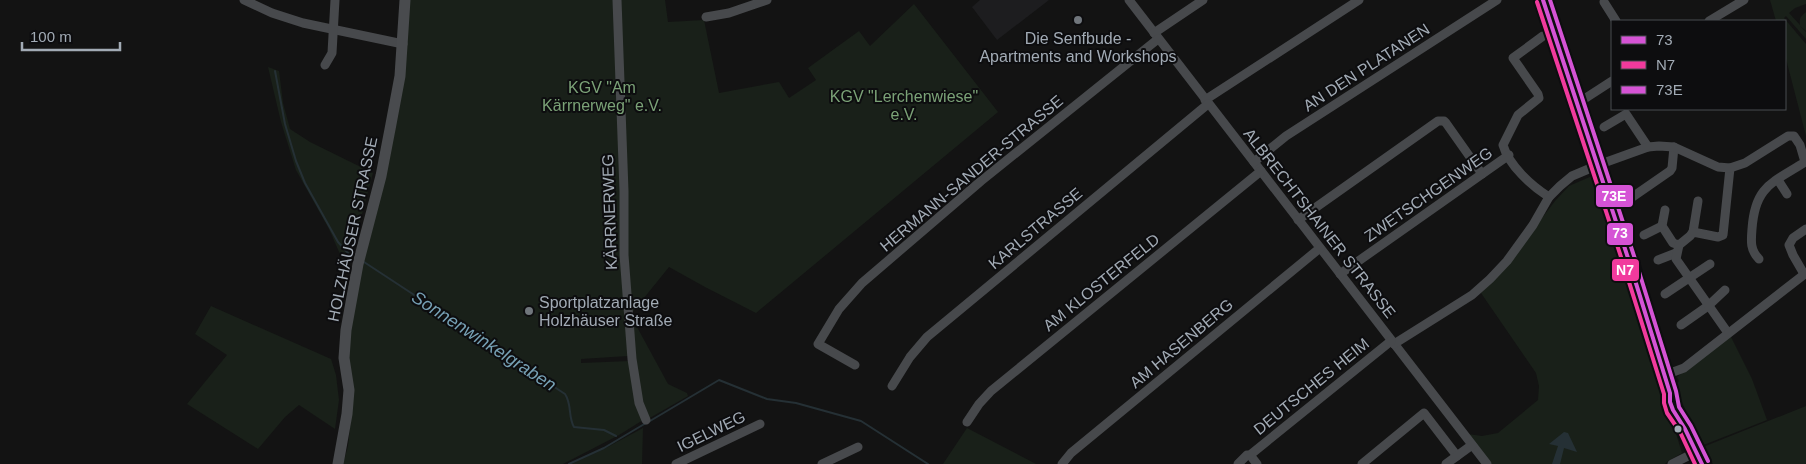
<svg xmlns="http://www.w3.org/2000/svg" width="1806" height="464" font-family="Helvetica,sans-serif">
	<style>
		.built { fill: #1d1d1f }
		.green { fill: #192019 }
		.water { fill: #253035 }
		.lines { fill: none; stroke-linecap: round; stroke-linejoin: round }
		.stream { stroke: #253035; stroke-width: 2 }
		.minor { stroke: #47494c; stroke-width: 9 }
		.major { stroke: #494b4e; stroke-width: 11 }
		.bus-1-casing { stroke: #0d0d0f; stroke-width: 8 }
		.bus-2-casing { stroke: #0d0d0f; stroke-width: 8 }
		.bus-3-casing { stroke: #0d0d0f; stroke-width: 8 }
		.bus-1 { stroke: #d553d5; stroke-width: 4 }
		.bus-2 { stroke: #f13a9d; stroke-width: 4 }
		.bus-3 { stroke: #d553d5; stroke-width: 4 }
		.poi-dot { fill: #70767c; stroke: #0d0d0f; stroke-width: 2 }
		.bus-dot { fill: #a2abb5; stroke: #0d0d0f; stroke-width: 2 }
		.labels { text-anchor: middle; stroke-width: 4; stroke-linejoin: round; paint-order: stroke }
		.poi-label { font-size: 16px; fill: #a2abb5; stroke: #0d0d0f }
		.street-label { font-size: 16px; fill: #a2abb5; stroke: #0d0d0f }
		.park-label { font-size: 16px; fill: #7ba277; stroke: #0d0d0f }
		.water-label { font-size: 18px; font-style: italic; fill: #76a0b4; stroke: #0d0d0f }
		.line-badge { stroke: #0d0d0f; stroke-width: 2 }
		.badge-label { font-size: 14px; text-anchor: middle; font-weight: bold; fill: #fff }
	</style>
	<rect width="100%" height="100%" fill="#131313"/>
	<!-- built -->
	<path class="built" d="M980 0H1049L997 40 972 7Z"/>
	<!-- green -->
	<g class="green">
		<path d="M410 0H665L668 22 704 20 719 93 779 82 789 98 816 80 808 68 859 31 870 46 914 4 998 112 756 313 705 287 669 267 631 314 628 356 581 359V363L630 361 643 420 619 435 563 464H343L348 446 353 398 348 357 350 326Z"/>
		<path d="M1770 0H1806V4L1795 8 1789 13 1800 25C1799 18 1801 16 1806 12V31L1800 26 1806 32V39L1786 16 1784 18 1806 44V136L1785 55V21H1776Z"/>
		<path d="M268 67 279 71 283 103 290 129 310 142 373 173 347 270 329 229 296 170 281 122Z"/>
		<path d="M1592 176 1595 177 1598 183 1682 453 1668 461 1665 464H1491L1468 434 1482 436 1498 433 1538 400 1539 386 1536 373 1481 293 1500 273 1555 201 1569 186Z"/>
		<path d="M211 306 331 359 336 375 339 400 335 429 299 405 285 417 258 449 187 404 227 355 195 334Z"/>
		<path d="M631 316 668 384 687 393 688 396 648 419C635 387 635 350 631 316Z"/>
		<path d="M1730 335 1752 379 1767 420 1701 446 1675 386 1679 381 1677 377Z"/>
		<path d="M1806 406V464H1713L1703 447Z"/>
		<path d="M643 428 642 464H571L604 449Z"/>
		<path d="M967 428 1036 464H943Z"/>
	</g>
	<!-- water -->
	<path class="water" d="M1564 432 1568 433 1577 452 1564 448 1560 464H1552L1558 446 1549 444Z"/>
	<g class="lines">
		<!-- stream -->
		<g class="stream">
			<path d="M275 71 285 124 296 161 305 183 338 242 348 253"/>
			<path d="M364 262 565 394C572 404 568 417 574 427L604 430 616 436"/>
			<path d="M650 421 719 380 767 399 796 403 861 421 928 464"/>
			<path d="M569 464 604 448 646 423"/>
		</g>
		<!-- minor -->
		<g class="minor">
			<path d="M244 0 272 13 303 23 403 44"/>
			<path d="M617 0 624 191V255L632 359 639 403 646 420"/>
			<path d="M1129 0 1487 464"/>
			<path d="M1543 0 1630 264 1670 393C1668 405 1676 416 1683 425 1689 435 1696 453 1702 464"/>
			<path d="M1604 2 1616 21"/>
			<path d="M706 17 729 13 767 0"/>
			<path d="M1709 21 1744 0"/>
			<path d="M1154 33 1203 0"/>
			<path d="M1543 36 1513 58 1538 94 1539 98 1518 115 1503 145C1509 166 1532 186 1549 197"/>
			<path d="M325 65 332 53 335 0"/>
			<path d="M1205 100 1359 0"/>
			<path d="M1578 103 1612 81"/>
			<path d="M1604 127 1626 114 1648 147"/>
			<path d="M1254 162 1286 136 1497 0"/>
			<path d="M1778 180 1787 194"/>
			<path d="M1631 198 1670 171 1672 168 1674 147"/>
			<path d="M1665 210 1662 226 1673 243 1679 245"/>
			<path d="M1298 220 1438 121H1444L1446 123 1482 174"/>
			<path d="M1693 232 1698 201"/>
			<path d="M1644 235 1662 226"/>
			<path d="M1658 260 1676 253"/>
			<path d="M1340 274 1509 155"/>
			<path d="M1804 274 1793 255 1789 245 1793 238 1806 229"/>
			<path d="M1665 294 1710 264"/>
			<path d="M1681 325 1708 306 1725 290"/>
			<path d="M1728 333 1676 259 1679 245 1690 236 1693 232 1718 237 1723 235 1730 168"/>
			<path d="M1394 344 1472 295 1490 279 1507 261 1533 225 1549 197 1560 186 1572 176 1598 165 1648 147 1659 146 1674 147 1718 167 1730 168 1745 163 1788 136H1794L1800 145 1805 162C1772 183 1755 186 1752 229 1751 241 1750 250 1759 259"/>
			<path d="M855 365 818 344 839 309 862 283 981 181 1158 39"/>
			<path d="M1665 375 1684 368 1806 273"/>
			<path d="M892 386 910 357 927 337 1208 104"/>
			<path d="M967 422 979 404 991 391 1261 171"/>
			<path d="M1250 455 1257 464"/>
			<path d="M676 464 760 424"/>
			<path d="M822 464 858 447"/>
			<path d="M1062 464 1071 453 1320 248"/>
			<path d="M1238 464 1247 455H1250L1391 341"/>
			<path d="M1362 464 1424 413 1457 456"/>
			<path d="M1446 464 1472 445"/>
			<path d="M1672 464 1696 452"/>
		</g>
		<!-- major -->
		<path class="major" d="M338 464 347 414 349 390 344 358 346 330 358 264 381 176 391 124 400 76 405 0"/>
		<defs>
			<path id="bus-1" d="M1543 0 1630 264 1670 393V402L1673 410 1685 429 1702 464"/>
			<path id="bus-2" d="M1537 2 1624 266 1664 394V403L1667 413 1680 432 1695 464"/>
			<path id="bus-3" d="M1550 0 1636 262 1676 391 1679 407 1691 426 1708 461"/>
		</defs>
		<!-- bus-1 casing -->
		<use href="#bus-1" class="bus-1-casing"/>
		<!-- bus-2 casing -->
		<use href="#bus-2" class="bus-2-casing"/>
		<!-- bus-3 casing -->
		<use href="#bus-3" class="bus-3-casing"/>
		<!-- bus-1 -->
		<use href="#bus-1" class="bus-1"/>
		<!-- bus-2 -->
		<use href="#bus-2" class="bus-2"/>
		<!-- bus-3 -->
		<use href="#bus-3" class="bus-3"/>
	</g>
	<!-- markers -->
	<g class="poi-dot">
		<circle cx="1078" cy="20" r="5"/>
		<circle cx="529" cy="311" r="5"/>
	</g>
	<circle class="bus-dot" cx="1678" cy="429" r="4.5"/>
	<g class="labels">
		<!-- poi labels -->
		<g class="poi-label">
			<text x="1078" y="44">Die Senfbude -<tspan x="1078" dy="18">Apartments and Workshops</tspan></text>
			<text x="539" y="308" text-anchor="start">Sportplatzanlage<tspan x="539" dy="18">Holzhäuser Straße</tspan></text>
		</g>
		<!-- street labels -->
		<g class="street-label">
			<text transform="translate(1366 67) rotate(-33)" y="6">AN DEN PLATANEN</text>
			<text transform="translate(971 173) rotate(-40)" y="6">HERMANN-SANDER-STRASSE</text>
			<text transform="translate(1428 194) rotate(-35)" y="6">ZWETSCHGENWEG</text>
			<text transform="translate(609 212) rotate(-92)" y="6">KÄRRNERWEG</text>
			<text transform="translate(1320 223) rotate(52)" y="6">ALBRECHTSHAINER STRASSE</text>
			<text transform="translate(1035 228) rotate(-40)" y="6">KARLSTRASSE</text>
			<text transform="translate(352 229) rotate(-78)" y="6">HOLZHÄUSER STRASSE</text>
			<text transform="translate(1101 282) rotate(-39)" y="6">AM KLOSTERFELD</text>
			<text transform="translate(1181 343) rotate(-40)" y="6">AM HASENBERG</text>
			<text transform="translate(1311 386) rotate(-39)" y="6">DEUTSCHES HEIM</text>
			<text transform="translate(711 431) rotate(-26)" y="6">IGELWEG</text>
		</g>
		<!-- park labels -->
		<g class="park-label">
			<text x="602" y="93">KGV "Am<tspan x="602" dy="18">Kärrnerweg" e.V.</tspan></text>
			<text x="904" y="102">KGV "Lerchenwiese"<tspan x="904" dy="18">e.V.</tspan></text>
		</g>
		<!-- water labels -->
		<g class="water-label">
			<text transform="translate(484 341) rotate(33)" y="6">Sonnenwinkelgraben</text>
		</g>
	</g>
	<g class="line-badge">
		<rect x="1595" y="184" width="39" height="24" rx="5" fill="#d553d5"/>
		<rect x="1606" y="222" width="28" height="24" rx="5" fill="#d553d5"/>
		<rect x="1611" y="258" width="29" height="24" rx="5" fill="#f13a9d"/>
	</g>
	<g class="badge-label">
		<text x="1614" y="201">73E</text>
		<text x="1620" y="238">73</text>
		<text x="1625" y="275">N7</text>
	</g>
	<!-- legend -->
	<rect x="1611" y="20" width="175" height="90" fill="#0d0d0f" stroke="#494c51"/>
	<rect x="1621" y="36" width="25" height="8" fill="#d553d5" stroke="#494c51"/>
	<text x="1656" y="45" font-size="15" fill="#a2abb5">73</text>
	<rect x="1621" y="61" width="25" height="8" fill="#f13a9d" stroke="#494c51"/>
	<text x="1656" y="70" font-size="15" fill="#a2abb5">N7</text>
	<rect x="1621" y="86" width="25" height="8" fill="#d553d5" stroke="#494c51"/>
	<text x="1656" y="95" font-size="15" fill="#a2abb5">73E</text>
	<!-- scale -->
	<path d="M22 42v8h98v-8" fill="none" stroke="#a2abb5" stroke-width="2.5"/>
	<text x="30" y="42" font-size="15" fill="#a2abb5" stroke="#0d0d0f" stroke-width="4" paint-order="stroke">100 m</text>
</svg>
